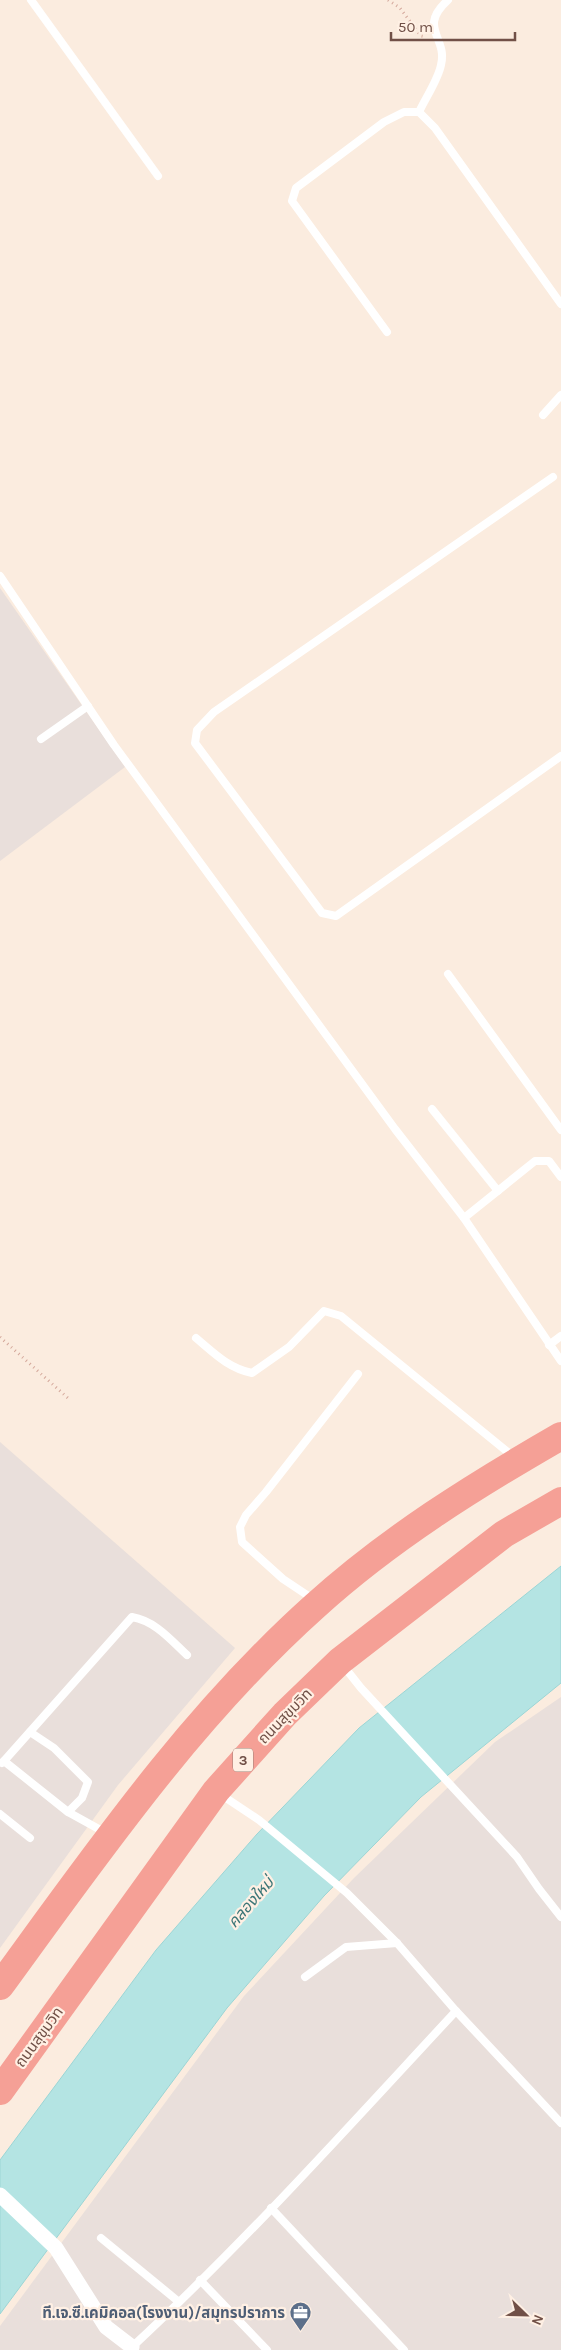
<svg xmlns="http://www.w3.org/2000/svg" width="561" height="2350" font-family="Karla,'Noto Sans Thai',sans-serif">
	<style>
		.industrial { fill: #e9dfdb }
		.water { fill: #b4e4e3; stroke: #9bd5d5 }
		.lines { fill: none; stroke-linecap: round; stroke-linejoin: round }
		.path { stroke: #d4a89b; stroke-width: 3; stroke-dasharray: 1 4; stroke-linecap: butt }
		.lane { stroke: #fff; stroke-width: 8 }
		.street { stroke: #fff; stroke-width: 15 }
		.highway { stroke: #f5a096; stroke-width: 28 }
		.labels { text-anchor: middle; stroke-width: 4.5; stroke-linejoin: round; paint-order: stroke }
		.shield { fill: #fff0e4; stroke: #9c8076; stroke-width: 1 }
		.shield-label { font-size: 14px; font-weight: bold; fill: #715047 }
		.street-label { font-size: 15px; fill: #715047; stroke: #fff0e4 }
		.service-label { font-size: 15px; font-weight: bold; fill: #4e5e75; stroke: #fff0e4; text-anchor: end }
		.water-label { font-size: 16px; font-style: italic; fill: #3c7677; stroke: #fff0e4 }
	</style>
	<rect width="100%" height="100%" fill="#fbecdf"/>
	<!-- industrial -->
	<g class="industrial">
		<path d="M0 588 125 767 0 861Z"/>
		<path d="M0 1442 235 1648 118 1785 0 1948Z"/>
		<path d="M561 1697V2350H0V2326L244 1996 354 1878 495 1742Z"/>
	</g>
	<!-- water -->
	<path class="water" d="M561 1566V1683L421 1797 324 1896 227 2008 0 2314V2160L156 1950 257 1834 359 1728Z"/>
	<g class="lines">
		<!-- path -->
		<g class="path">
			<path d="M388 0 400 8 421 36 426 37"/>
			<path d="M0 1337 69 1399"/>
		</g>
		<!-- lane -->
		<g class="lane">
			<path d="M31 0 158 176"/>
			<path d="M419 112C426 97 438 80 441 65 448 37 417 28 448 0"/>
			<path d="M387 332 292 201 296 188 384 122 404 112H419L435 128 561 304"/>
			<path d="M543 415 561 395"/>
			<path d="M553 477 214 712 197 730 195 743 322 913 336 916 561 756"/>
			<path d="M0 576 114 745 395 1129 464 1218 561 1361"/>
			<path d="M41 739 88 706"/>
			<path d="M448 974 561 1130"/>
			<path d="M432 1109 498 1191"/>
			<path d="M464 1218 535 1161H549L561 1177"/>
			<path d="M196 1338C214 1353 228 1368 252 1373L289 1347 324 1311 341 1316 515 1458"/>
			<path d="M549 1345 561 1336"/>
			<path d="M313 1599 283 1579 242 1542 240 1527 246 1515 266 1492 358 1374"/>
			<path d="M342 1664 361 1688 517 1857 539 1889 561 1917"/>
			<path d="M30 1732 54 1748 88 1782 82 1798 68 1812"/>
			<path d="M4 1761 132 1617C155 1621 170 1639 187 1655"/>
			<path d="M2 1763 4 1761 68 1812 106 1833"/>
			<path d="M220 1794 259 1820 347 1893 397 1943 456 2011 561 2123"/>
			<path d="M0 1814 30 1838"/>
			<path d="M305 1977 346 1947 397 1943"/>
			<path d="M271 2208 404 2350"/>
			<path d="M101 2238 179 2302"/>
			<path d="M200 2280 267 2350"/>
			<path d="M132 2347C246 2241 350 2125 456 2011"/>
		</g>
		<!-- street -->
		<path class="street" d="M0 2195 56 2248 106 2327 132 2347 131 2350"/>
		<!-- highway -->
		<g class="highway">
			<path d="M0 1986C97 1853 192 1716 315 1606 389 1539 474 1486 561 1436"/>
			<path d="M0 2091 216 1791 285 1714 340 1661 504 1534 561 1501"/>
		</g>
	</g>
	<!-- icons -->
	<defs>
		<symbol id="office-pin" viewBox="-11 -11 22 30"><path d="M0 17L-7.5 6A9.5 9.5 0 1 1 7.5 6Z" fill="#5c6f8a" stroke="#fff0e4"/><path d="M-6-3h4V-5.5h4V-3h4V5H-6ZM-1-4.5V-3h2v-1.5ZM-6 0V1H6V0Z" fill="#fff"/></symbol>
	</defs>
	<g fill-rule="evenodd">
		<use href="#office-pin" x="288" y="2300" width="25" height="34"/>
	</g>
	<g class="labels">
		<!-- shield labels -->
		<rect class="shield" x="233" y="1748.5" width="20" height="23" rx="4"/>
		<g class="shield-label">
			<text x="243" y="1765">3</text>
		</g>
		<!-- street labels -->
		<g class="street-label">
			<text transform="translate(285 1716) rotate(-46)" y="5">ถนนสุขุมวิท</text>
			<text transform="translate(39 2037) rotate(-54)" y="5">ถนนสุขุมวิท</text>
		</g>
		<!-- service labels -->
		<g class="service-label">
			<text x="285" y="2318">ที.เจ.ซี.เคมิคอล(โรงงาน)/สมุทรปราการ</text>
		</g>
		<!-- water labels -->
		<g class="water-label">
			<text transform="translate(250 1902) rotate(-49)" y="6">คลองใหม่</text>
		</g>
	</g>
	<!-- north arrow -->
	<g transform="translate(526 2315) rotate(113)" stroke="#fff0e4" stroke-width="4" paint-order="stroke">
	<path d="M0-4L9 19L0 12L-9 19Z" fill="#715047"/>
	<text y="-8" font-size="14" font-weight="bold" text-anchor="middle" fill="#715047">N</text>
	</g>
	<!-- scale -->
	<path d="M391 32v8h124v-8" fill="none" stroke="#715047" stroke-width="2.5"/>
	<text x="398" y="32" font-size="15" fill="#715047" stroke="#fff0e4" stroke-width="4" paint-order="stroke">50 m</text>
</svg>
